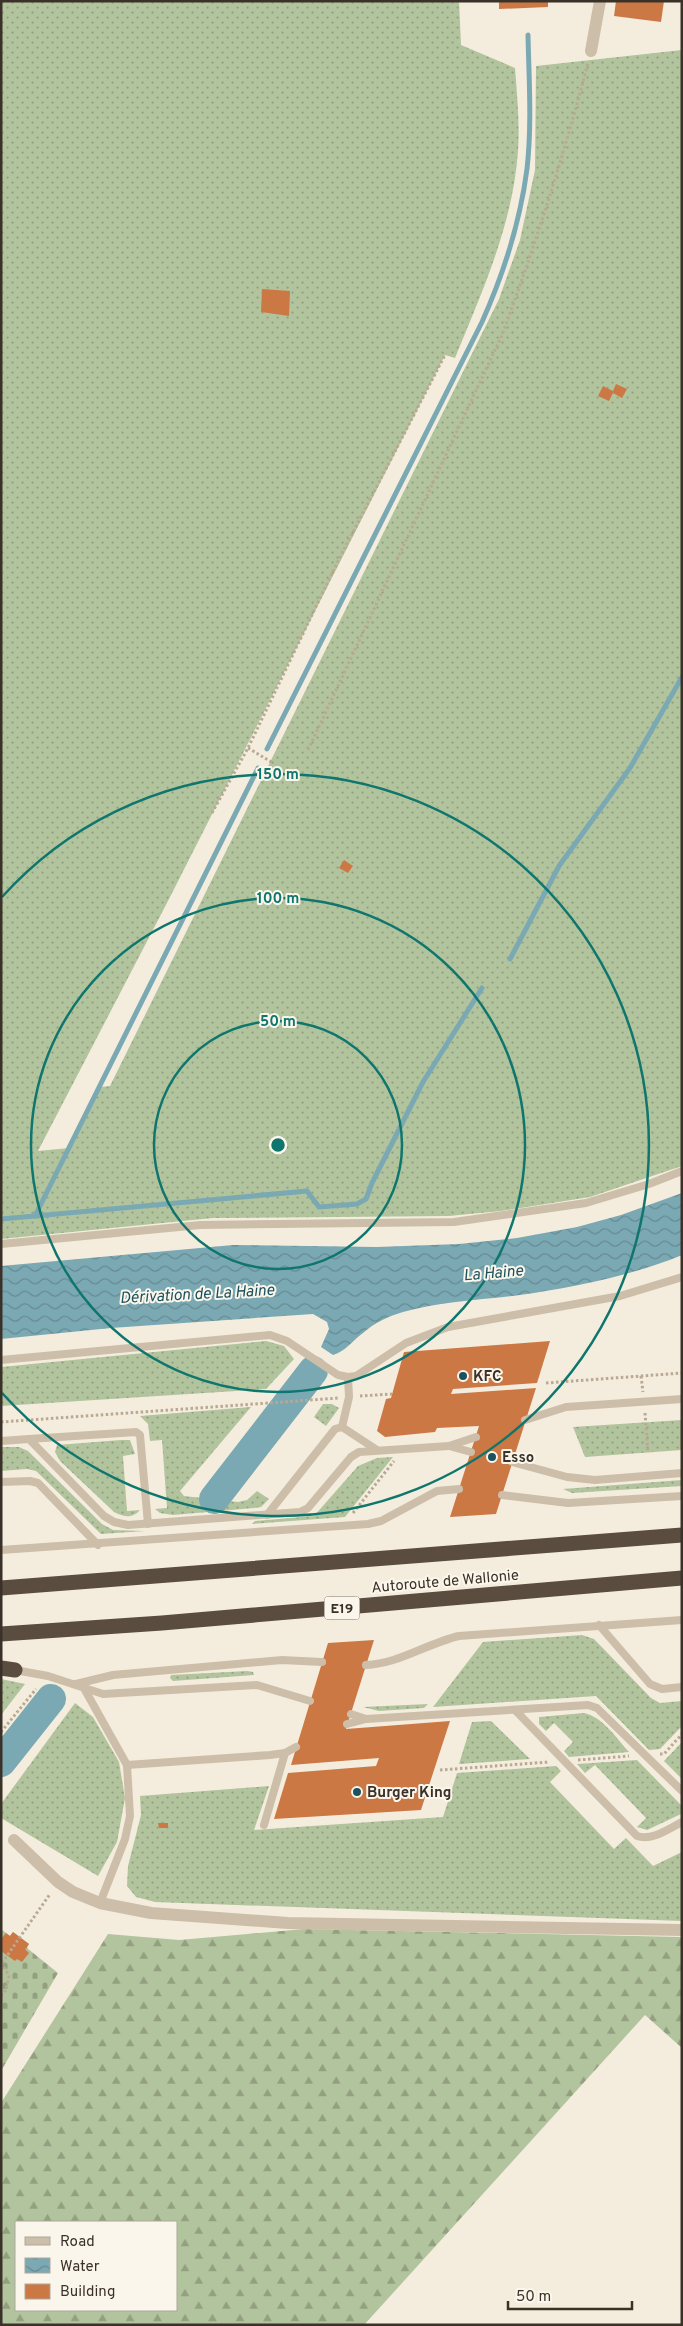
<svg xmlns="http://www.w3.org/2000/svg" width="683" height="2326" font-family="Overpass,sans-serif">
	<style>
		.grass { fill: url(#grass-dots) }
		.forest { fill: url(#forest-firs); fill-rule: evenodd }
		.cemetery { fill: url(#cemetery-stones) }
		.water { fill: url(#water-waves) }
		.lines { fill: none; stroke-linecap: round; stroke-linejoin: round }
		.stream { stroke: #7ba9b3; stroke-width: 5 }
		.river { stroke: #7ba9b3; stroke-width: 30 }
		.building { fill: #cc7845 }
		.path { stroke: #b9a993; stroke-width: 3; stroke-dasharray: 2.5 2.5; stroke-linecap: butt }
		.lane { stroke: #cdbea9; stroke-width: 8 }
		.street { stroke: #cdbea9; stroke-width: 12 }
		.highway { stroke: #5b4c40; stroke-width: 15 }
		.ring { fill: none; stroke: #0f766e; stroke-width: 2.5 }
		.poi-dot { fill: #1c515e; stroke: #fbf6eb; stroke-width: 2 }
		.labels { text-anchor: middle; stroke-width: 4; stroke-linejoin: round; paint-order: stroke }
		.shield { fill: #fbf6eb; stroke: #746c63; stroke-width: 1 }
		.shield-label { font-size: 14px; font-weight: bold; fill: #3a3129 }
		.poi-label { font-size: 15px; font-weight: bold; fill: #3a3129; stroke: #fbf6eb; text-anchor: start }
		.street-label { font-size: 15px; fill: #3a3129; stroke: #fbf6eb }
		.water-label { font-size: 16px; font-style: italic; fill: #1c515e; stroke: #fbf6eb }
		.centre { fill: #0f766e; stroke: #fbf6eb; stroke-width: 2.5 }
		.ring-label { font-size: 15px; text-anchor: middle; font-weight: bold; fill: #0f766e; stroke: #fbf6eb; stroke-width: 4; stroke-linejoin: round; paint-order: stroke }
	</style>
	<defs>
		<pattern id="grass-dots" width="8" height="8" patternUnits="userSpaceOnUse" patternTransform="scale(1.25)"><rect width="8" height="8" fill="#b2c49d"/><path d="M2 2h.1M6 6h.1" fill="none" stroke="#92a080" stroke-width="1.8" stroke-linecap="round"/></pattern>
		<pattern id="forest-firs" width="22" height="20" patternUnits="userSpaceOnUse" patternTransform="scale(1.25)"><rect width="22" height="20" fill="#b2c49d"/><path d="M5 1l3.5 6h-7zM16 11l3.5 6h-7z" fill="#92a080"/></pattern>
		<pattern id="cemetery-stones" width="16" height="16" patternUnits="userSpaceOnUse" patternTransform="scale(1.25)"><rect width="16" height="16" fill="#b2c49d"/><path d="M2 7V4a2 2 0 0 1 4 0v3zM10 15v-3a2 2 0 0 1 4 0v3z" fill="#92a080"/></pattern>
		<pattern id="water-waves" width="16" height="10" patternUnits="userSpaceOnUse" patternTransform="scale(1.25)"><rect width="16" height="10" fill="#7ba9b3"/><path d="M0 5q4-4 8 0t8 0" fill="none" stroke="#668a92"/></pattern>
	</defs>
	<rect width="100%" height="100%" fill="#f4edde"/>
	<!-- grass -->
	<g class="grass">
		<path d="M1 1H459L461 45 515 68C517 95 520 124 518 151 513 224 482 292 455 358L445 355 169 899 38 1151 69 1148 100 1087 110 1086 499 299 520 240 535 170 536 66 682 50V1166L590 1197 501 1211 449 1216 213 1218 1 1239Z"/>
		<path d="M266 1341 284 1346 294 1359 266 1389 1 1406V1367Z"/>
		<path d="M323 1404H332L339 1408 326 1426 314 1417Z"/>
		<path d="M251 1407 180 1491 184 1496 238 1502 247 1500 257 1491 269 1499 261 1507 254 1508 173 1515 160 1513 155 1509 167 1508 162 1440 150 1441 148 1424 140 1416Z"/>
		<path d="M682 1420V1450L585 1457 573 1427Z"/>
		<path d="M121 1440H130L135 1454 123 1456 127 1511 140 1510C132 1519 124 1517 114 1512L60 1461 55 1452 57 1445Z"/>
		<path d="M1 1447H19L28 1451 102 1524 113 1530 145 1531 101 1534 36 1471 27 1469 1 1471Z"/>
		<path d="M393 1457 345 1517 252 1524 255 1521 314 1516 358 1466 377 1458Z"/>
		<path d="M682 1480V1486L572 1493 563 1489Z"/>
		<path d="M582 1635 594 1639 651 1698 660 1703 682 1701V1726L660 1749 649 1750 596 1696 433 1707 483 1642Z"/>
		<path d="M247 1671 253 1672 254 1675 173 1681 170 1678 171 1675Z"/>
		<path d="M1 1679 25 1684 1 1715Z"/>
		<path d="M75 1703 93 1717 119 1762 125 1798 117 1842 98 1876 1 1818V1804Z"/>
		<path d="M428 1704 424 1708 379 1711 363 1707Z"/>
		<path d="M584 1713C603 1717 616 1738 629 1752L569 1757 564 1751 573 1742 554 1723 546 1731 539 1724V1717Z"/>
		<path d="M491 1721 530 1759 459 1764 472 1722Z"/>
		<path d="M682 1742V1779L664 1761Z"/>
		<path d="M637 1760 682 1806 681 1814 647 1830 637 1827 646 1818 595 1765 585 1773 577 1764Z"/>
		<path d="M556 1766 561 1771 550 1782 614 1849 626 1838 653 1866 682 1852V1921L155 1902 136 1897 127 1886 128 1866 141 1815 140 1796 269 1786 254 1830 443 1817 457 1773Z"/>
	</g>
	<!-- forest -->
	<path class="forest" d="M304 1929 682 1937V2048L645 2015 364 2325H1V2103L108 1934 179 1940ZM16 2222H176V2310H16Z"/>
	<!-- cemetery -->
	<path class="cemetery" d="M1 1929 10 1936 13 1932 29 1944 27 1948 58 1973 1 2071Z"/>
	<!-- water -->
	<path class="water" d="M682 1193V1255C634 1275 571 1288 520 1295 480 1300 441 1301 403 1312 389 1316 374 1323 363 1333 352 1341 346 1351 333 1355L321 1347 329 1329 327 1322 313 1314 111 1328 1 1339V1266L233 1245 377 1247 459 1244 517 1238 577 1227 621 1215Z"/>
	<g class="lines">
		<!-- stream -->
		<g class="stream">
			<path d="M267 749 482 322C504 273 520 222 527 169 532 125 529 80 528 35"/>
			<path d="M510 959 559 866 630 768 682 677"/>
			<path d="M35 1216 307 1191 319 1207 357 1204 366 1199 372 1183 423 1082 482 988"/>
			<path d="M1 1219 35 1216 258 768"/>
		</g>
		<!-- river -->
		<g class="river">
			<path d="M214 1499 313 1371"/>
			<path d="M1 1762 51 1699"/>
		</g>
	</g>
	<!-- building -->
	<g class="building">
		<path d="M499 1H548V7L499 9Z"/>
		<path d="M616 1H664L661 22 614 16Z"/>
		<path d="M262 289 290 291 289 316 261 312Z"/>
		<path d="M616 384 627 389 622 398 613 393 609 401 598 396 603 386 613 391Z"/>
		<path d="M344 860 353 866 348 873 339 868Z"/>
		<path d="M550 1341 537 1383 453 1389 451 1394 536 1388 496 1514 450 1517 479 1426 437 1428 435 1432 385 1437 377 1431 386 1399 391 1398 404 1352Z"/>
		<path d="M374 1640 346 1729 450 1721 421 1810 274 1819 288 1773 376 1766 379 1758 291 1765 328 1643Z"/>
		<path d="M158 1823H168V1828H159Z"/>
		<path d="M13 1932 29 1944 25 1949 29 1953 22 1962 17 1959 15 1961 1 1951V1939L6 1933 10 1936Z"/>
	</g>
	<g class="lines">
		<!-- path -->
		<g class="path">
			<path d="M248 748 273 763"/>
			<path d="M308 750 502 335C535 246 564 155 588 63"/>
			<path d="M212 813 248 748 337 563 445 355"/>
			<path d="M641 1376 643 1392"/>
			<path d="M546 1383 682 1373"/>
			<path d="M360 1396 392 1394"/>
			<path d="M645 1413 648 1453"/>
			<path d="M1 1422 339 1398"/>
			<path d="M353 1513 394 1461"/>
			<path d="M1 1732 36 1689"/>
			<path d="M660 1754H664L682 1734"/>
			<path d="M578 1760 629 1756"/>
			<path d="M440 1770 549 1762"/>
			<path d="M2 1963 50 1894"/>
			<path d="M1 1996 6 1990 9 1976 2 1964"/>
		</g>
		<!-- lane -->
		<g class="lane">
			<path d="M1 1244 200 1225 454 1222 586 1203 649 1184 682 1171"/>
			<path d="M1 1360 270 1335 287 1341 338 1375 348 1377 356 1376 406 1343 448 1327 620 1296 682 1277"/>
			<path d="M525 1420 566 1407 682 1399"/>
			<path d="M342 1427 349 1397 348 1377"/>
			<path d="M29 1439 136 1432 140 1435 148 1524"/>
			<path d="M1 1441 29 1439 104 1516 114 1522 128 1525 300 1512 308 1508 351 1457 359 1452 449 1446 476 1437"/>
			<path d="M449 1446 471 1452"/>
			<path d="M512 1462 567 1477 595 1480 682 1473"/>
			<path d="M1 1482 30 1481 38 1483 98 1545"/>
			<path d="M502 1495 568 1503 682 1496"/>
			<path d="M267 1515 335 1429 342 1427 377 1450"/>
			<path d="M1 1550 368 1524 381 1521 437 1491 459 1489"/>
			<path d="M599 1625 650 1684 662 1689 682 1687"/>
			<path d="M366 1665C398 1664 428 1643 459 1636L682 1620"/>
			<path d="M15 1670 48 1676 103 1694 257 1685 310 1701"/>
			<path d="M76 1684 113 1675 282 1660 322 1662"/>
			<path d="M85 1690 127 1765 270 1755 285 1753 296 1747"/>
			<path d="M515 1710 637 1836C652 1841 668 1829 682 1822"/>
			<path d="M351 1714 366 1719 588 1705 597 1708 682 1791"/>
			<path d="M347 1724 366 1719"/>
			<path d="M264 1825 285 1753"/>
			<path d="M100 1903 125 1839 130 1816 127 1765"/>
		</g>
		<!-- street -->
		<g class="street">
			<path d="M591 51 600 1"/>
			<path d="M14 1840 58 1882 73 1892 100 1903 151 1913 288 1923 682 1930"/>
		</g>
		<!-- highway -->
		<g class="highway">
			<path d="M1 1588 682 1535"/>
			<path d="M1 1634 162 1623 682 1578"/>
			<path d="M1 1668 15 1670"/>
		</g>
	</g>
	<!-- distance rings -->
	<g class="ring">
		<circle cx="278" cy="1145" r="124"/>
		<circle cx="278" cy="1145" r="247"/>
		<path d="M2 897A371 371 0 1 1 2 1393"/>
	</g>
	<!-- markers -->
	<g class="poi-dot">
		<circle cx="463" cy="1376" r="5"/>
		<circle cx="492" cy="1457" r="5"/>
		<circle cx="357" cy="1792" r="5"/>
	</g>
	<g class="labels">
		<!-- shield labels -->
		<rect class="shield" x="324.5" y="1596.5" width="35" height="23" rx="4"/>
		<g class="shield-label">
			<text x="342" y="1613">E19</text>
		</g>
		<!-- poi labels -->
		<g class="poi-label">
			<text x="473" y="1381">KFC</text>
			<text x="502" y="1462">Esso</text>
			<text x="367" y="1797">Burger King</text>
		</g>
		<!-- street labels -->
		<g class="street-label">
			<text transform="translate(445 1581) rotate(-5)" y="5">Autoroute de Wallonie</text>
		</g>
		<!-- water labels -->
		<g class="water-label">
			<text transform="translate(493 1272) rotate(-5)" y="6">La Haine</text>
			<text transform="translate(197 1293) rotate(-3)" y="6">Dérivation de La Haine</text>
		</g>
	</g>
	<circle cx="278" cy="1145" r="8" class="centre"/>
	<g class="ring-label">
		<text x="278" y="779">150 m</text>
		<text x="278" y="903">100 m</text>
		<text x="278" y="1026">50 m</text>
	</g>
	<!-- border -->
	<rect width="683" height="2326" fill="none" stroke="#3a3129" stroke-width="5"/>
	<!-- legend -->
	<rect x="15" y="2221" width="162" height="90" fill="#fbf6eb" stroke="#aea79d"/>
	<rect x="25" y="2237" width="25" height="8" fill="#cdbea9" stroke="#aea79d"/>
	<text x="60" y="2246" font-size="15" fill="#3a3129">Road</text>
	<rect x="25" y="2258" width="25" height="15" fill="url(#water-waves)" stroke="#aea79d"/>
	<text x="60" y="2271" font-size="15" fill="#3a3129">Water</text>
	<rect x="25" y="2284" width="25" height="15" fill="#cc7845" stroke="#aea79d"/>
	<text x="60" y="2296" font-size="15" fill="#3a3129">Building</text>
	<!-- scale -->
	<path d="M508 2301v8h124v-8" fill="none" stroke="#3a3129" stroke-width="2.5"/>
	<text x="516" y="2301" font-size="15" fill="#3a3129" stroke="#fbf6eb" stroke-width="4" paint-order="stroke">50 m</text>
</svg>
